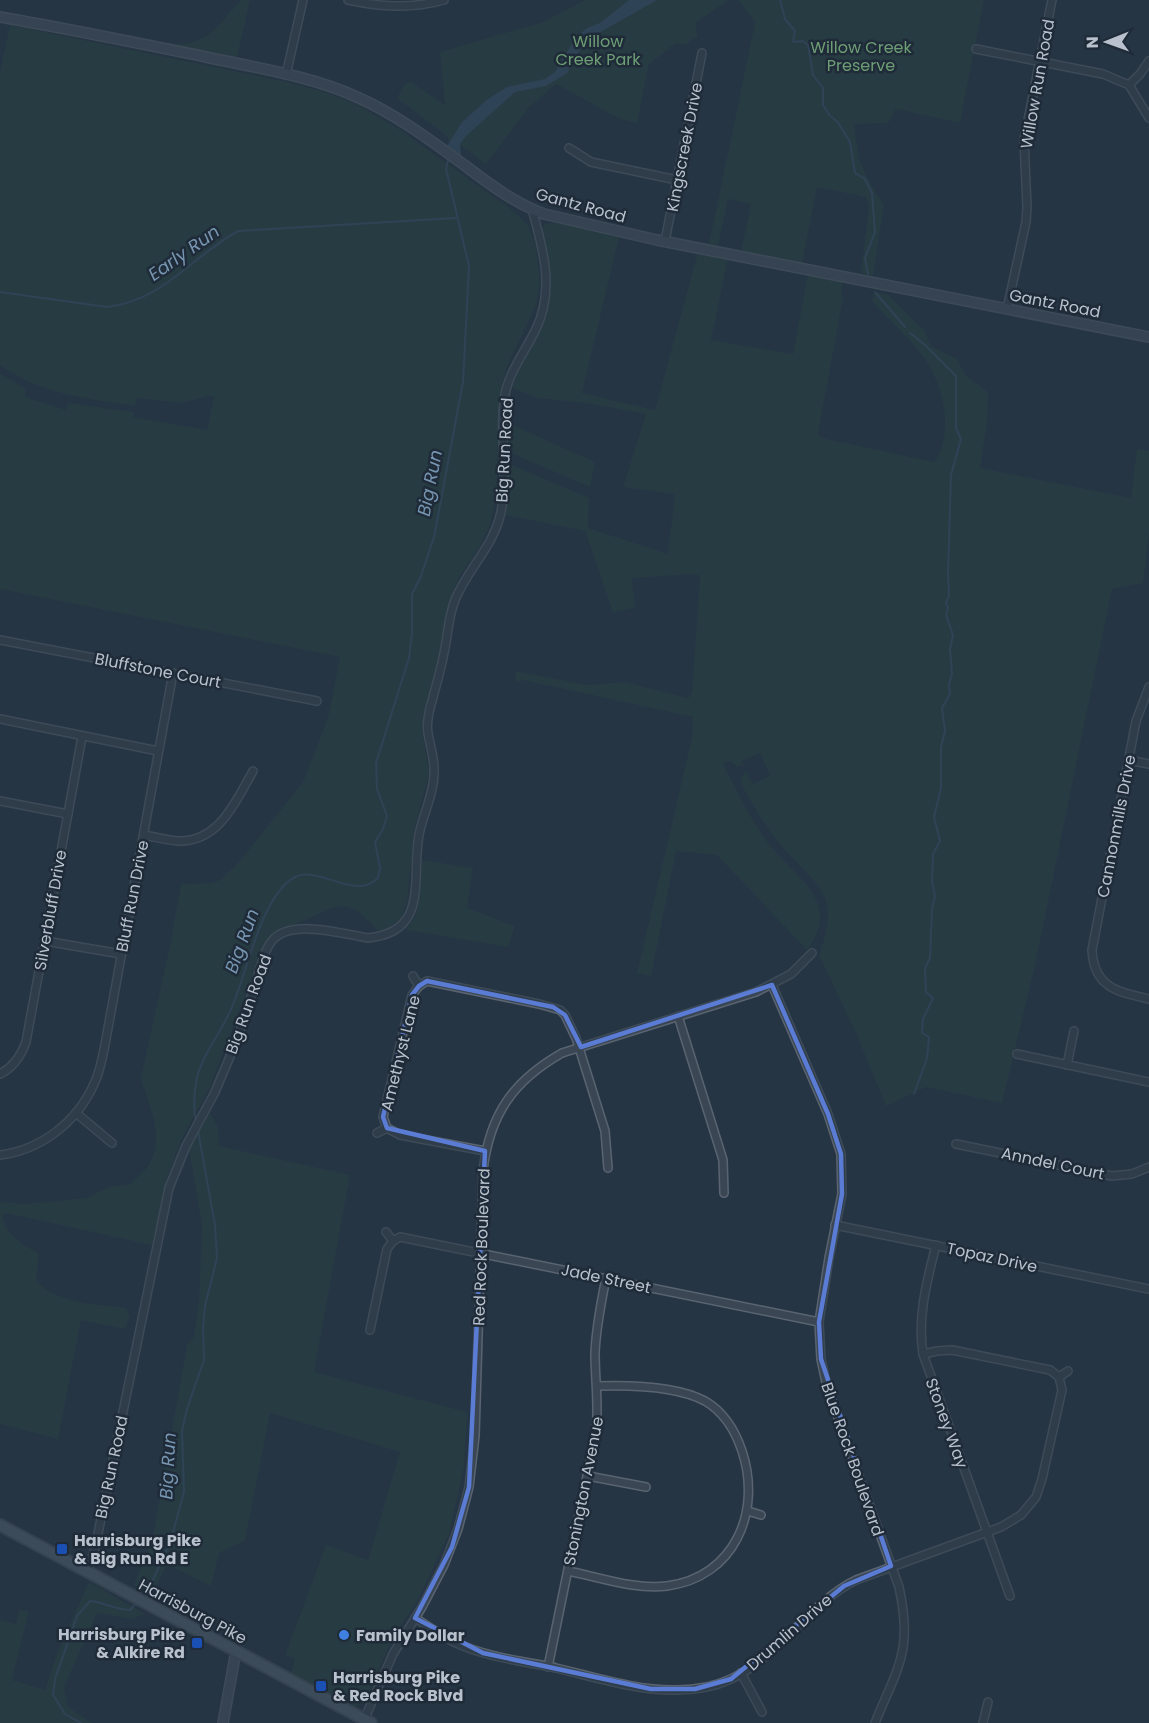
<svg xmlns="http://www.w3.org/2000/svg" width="1149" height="1723" font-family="Poppins,sans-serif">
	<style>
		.green { fill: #284344 }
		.water { fill: #3b546d }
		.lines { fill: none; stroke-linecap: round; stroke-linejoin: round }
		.stream { stroke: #3b546d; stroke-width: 2 }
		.minor-casing { stroke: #596470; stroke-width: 10 }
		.secondary-casing { stroke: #596470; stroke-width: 12 }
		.primary-casing { stroke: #47525f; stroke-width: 14 }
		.minor { stroke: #3a4653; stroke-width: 7 }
		.secondary { stroke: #485666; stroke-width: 9 }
		.primary { stroke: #586673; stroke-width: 10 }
		.marked { fill: none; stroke: #5b7cd4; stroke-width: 4.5; stroke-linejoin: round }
		.transit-dot { fill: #1a4fb4; stroke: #1f2b38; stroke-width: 2 }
		.shop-dot { fill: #3f7fe0; stroke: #1f2b38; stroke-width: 2 }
		.labels { text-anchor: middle; stroke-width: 5; stroke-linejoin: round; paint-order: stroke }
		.park-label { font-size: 16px; fill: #6e9e75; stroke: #1f2b38 }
		.street-label { font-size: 16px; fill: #b8c1cd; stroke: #1f2b38 }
		.poi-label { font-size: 16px; font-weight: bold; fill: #b8c1cd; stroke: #1f2b38; text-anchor: start }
		.water-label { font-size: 18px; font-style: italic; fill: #7795b1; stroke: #1f2b38 }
	</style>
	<rect width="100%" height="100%" fill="#263544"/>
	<!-- green -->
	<g class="green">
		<path d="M241 0H250L237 57 172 44C208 46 219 24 241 0Z"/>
		<path d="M585 0H729L695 23 698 37 691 40 686 45 676 43 649 64 637 123 620 119 556 84 529 107 486 164 453 140 449 142 447 136 397 98 403 87 410 81 445 105 440 52 543 22Z"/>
		<path d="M739 0H984L960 123 896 109 888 123 854 124 859 159 869 181 884 205 873 276 861 273 869 207 866 197 817 187 802 264 741 252 751 204 728 199 718 245 709 244 755 23Z"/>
		<path d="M10 25 292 83 324 92 356 104 399 129 508 207 528 225 536 245 540 283 536 305 506 369 498 402 497 494 490 525 478 549 458 579 446 613 441 647 422 729 429 773 414 832 407 903 401 918 385 930H377C345 893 338 906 299 923 282 930 279 927 266 941L210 1087 181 1140 167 1179 152 1245 6 1213 2 1216C8 1237 21 1244 39 1253L36 1280C57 1304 96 1304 126 1308L130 1317 125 1329 81 1320 58 1439 0 1424V1202L24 1204 87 1198 108 1187 131 1184C136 1178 145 1171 150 1163 164 1136 150 1106 141 1080L142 1073 170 945 181 884 211 883 220 880 239 862 303 782 328 718 340 657 0 589V373L26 389 25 397 66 410 68 403 134 412 133 417 207 430 214 397 207 396 182 403 137 398 135 406C88 399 40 394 0 365V72Z"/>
		<path d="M555 222 619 237 582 393 655 410 698 252 728 258 711 340 793 354 808 274 843 280 841 292 843 298 818 434 822 438 934 462C944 449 945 435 945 419 942 364 907 338 872 301L874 293 887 294 924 330 931 346 957 359 966 376 988 392 987 423 980 468 1131 498 1137 449 1149 451V534L1143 583 1112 589 1036 961 1002 1103 926 1087 886 1106 856 1033 819 955C842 890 816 887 779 843 764 825 753 805 741 784V778L746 771 753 784 770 776 760 753 741 761 743 765 737 767 730 761 723 764C736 790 749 816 766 840 792 876 845 900 807 950L717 855 676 851 651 976 637 973 692 738 693 717 523 680 516 683 515 671 588 685 625 682 688 698 692 693 700 576 694 574 632 578 635 608 613 612 585 531 504 515 507 463 589 498 588 528 668 554 675 494 623 487 646 414 586 403 538 398 512 388 545 307 549 274 542 228 545 224Z"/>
		<path d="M510 424 595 462 590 487 506 451V428Z"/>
		<path d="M422 860 473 868 467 908 515 926 508 947 406 930 416 915Z"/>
		<path d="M210 1113 218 1127 219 1146 350 1175 314 1372 467 1412 464 1467 449 1534 418 1600 393 1638 364 1703 355 1706 291 1673 295 1658 285 1655 326 1545 368 1560 400 1452 270 1413 245 1541 219 1553 211 1586 171 1566 165 1568 152 1595 134 1585 153 1537 187 1345 194 1336 199 1301 202 1226 189 1149Z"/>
		<path d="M89 1582 145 1614 132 1619 97 1613 64 1687 68 1707 92 1723H0V1620L16 1624 19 1610 29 1611 12 1680 45 1690 56 1656Z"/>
	</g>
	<!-- water -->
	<path class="water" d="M629 0H657L590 38 580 49 567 73 546 86 515 92 466 136 460 144 461 155 456 158 445 149 462 122 488 99 507 87 545 79 555 72 576 37 587 28 600 23Z"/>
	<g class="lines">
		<!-- stream -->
		<g class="stream">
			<path d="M780 0 785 19 795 31 793 42 803 41 808 45 813 75 823 88V105L830 116 837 121 850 142 855 173 865 179 872 193 875 232 865 258 868 274"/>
			<path d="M0 292 107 307C164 300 191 257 238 231L456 218"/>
			<path d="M875 292 905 327"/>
			<path d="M910 333 925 345 956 376V428L961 439 951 475 948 574 949 595 946 603 948 608 946 615 953 635 950 649 952 674 949 685 950 694 942 708 945 731 941 747V788L934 817 940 841 933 854 932 881 935 896 932 909 930 958 925 968 926 992 933 998 923 1019 922 1033 929 1037 927 1058 914 1094"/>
			<path d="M196 1122C193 1107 194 1092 197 1077 204 1051 222 1032 232 1007 247 973 261 895 295 877 314 867 345 891 367 885 370 884 375 881 378 878L380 868 375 842 383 829 387 816 377 789 376 763 409 658 412 633V594L421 576 434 537 463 382 469 266 446 169 449 156"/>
			<path d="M142 1595 151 1584 170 1543 184 1492 182 1431 187 1409 204 1360 203 1328 205 1306 217 1258 215 1225 198 1131"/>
			<path d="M81 1723 65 1714 53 1695 55 1679 77 1616 90 1601C104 1602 116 1610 130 1610L137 1602"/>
		</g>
		<defs>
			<g id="minor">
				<path d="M348 0C381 7 411 9 444 0"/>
				<path d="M976 49 1103 74 1129 85 1149 118"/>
				<path d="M286 75 303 0"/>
				<path d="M1129 85 1140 74 1149 61"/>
				<path d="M569 148 591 162 677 180"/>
				<path d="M665 241 702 53"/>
				<path d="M1007 309 1026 222 1027 207 1024 140 1052 0"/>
				<path d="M0 640 317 701"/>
				<path d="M1149 687 1136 721 1092 950C1094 988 1118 992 1149 999"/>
				<path d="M0 719 158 751"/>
				<path d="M1129 760 1149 764"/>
				<path d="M0 801 68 814"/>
				<path d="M144 835C155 837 166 840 177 841 219 843 236 801 253 771"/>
				<path d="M45 941 121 954"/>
				<path d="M413 976 419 986"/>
				<path d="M772 985 828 1114 841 1154 842 1194 829 1258 819 1322 821 1359 827 1387 899 1587C913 1652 898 1666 875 1723"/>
				<path d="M678 1016 723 1160 724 1193"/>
				<path d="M1017 1054 1149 1082"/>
				<path d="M1067 1065 1074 1031"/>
				<path d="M0 1074C14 1067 21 1056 26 1042L82 737"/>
				<path d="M76 1113 112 1143"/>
				<path d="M377 1133 387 1128"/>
				<path d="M956 1144 1112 1176 1132 1174 1149 1167"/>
				<path d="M485 1151 400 1135 387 1128 383 1117 412 995 419 986 427 981 539 1004 560 1010 565 1015 576 1038 605 1131 608 1168"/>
				<path d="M0 1155C41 1150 77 1122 94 1084 101 1070 103 1054 106 1039L173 673"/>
				<path d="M835 1225 1149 1289"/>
				<path d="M386 1232 393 1241"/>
				<path d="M936 1245C927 1281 917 1317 923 1354L1010 1596"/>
				<path d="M370 1330 387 1249 393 1241 400 1237 819 1322"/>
				<path d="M923 1354 937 1351 952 1350 1050 1370 1059 1377"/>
				<path d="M1059 1377 1068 1371"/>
				<path d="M588 1476 646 1487"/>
				<path d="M748 1511 761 1515"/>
				<path d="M88 1571 95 1548 169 1188 186 1146 215 1092 237 1040 265 953C267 949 269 944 272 941 290 918 344 934 368 938 430 932 411 879 419 835 423 814 434 794 434 773 435 759 430 746 428 733 426 722 429 711 432 701 436 685 441 670 444 653 448 635 448 617 455 600 467 570 492 548 500 516 510 477 498 434 505 394 510 370 526 350 536 329 555 290 543 248 532 209"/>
				<path d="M568 1571C599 1577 635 1590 667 1586 735 1577 762 1511 742 1451 735 1430 724 1412 705 1401 677 1386 628 1385 597 1386"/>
				<path d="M415 1618C428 1626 441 1636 454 1642 485 1657 522 1661 556 1668 595 1677 637 1691 677 1690 696 1690 714 1687 731 1679 780 1656 808 1604 856 1580L1001 1527 1021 1515 1036 1497 1042 1479 1062 1390 1059 1377"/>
				<path d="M548 1667 596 1432C599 1405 595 1380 595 1353 596 1327 601 1303 606 1278"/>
				<path d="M741 1673 762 1712"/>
				<path d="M364 1720 393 1654 422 1607 444 1565 458 1529 469 1487 475 1436 483 1170C490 1114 513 1081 562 1053L756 992 791 974 812 953"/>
				<path d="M983 1723 988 1702"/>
			</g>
			<g id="secondary">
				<path d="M0 17C69 29 137 43 206 57 257 68 312 76 359 98 397 115 430 140 463 164 488 183 514 203 544 214L657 240 1149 337"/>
				<path d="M223 1723 236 1651"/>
			</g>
			<path id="primary" d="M0 1525 371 1723"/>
		</defs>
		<!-- minor casing -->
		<use href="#minor" class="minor-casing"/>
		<!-- secondary casing -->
		<use href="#secondary" class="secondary-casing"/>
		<!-- primary casing -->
		<use href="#primary" class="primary-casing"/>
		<!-- minor -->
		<use href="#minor" class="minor"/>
		<!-- secondary -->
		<use href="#secondary" class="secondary"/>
		<!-- primary -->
		<use href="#primary" class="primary"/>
	</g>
	<!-- marked area -->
	<path d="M0 0H1149V1723H0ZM427 981 553 1007 565 1015 581 1047 772 985 828 1114 841 1154 842 1194 819 1322 821 1359 891 1566 844 1586 731 1679 695 1689H651L483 1653 415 1618 452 1547 469 1487 485 1151 387 1128 383 1117 412 995 419 986Z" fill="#263544" fill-opacity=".55" fill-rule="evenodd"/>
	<path class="marked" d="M427 981 553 1007 565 1015 581 1047 772 985 828 1114 841 1154 842 1194 819 1322 821 1359 891 1566 844 1586 731 1679 695 1689H651L483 1653 415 1618 452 1547 469 1487 485 1151 387 1128 383 1117 412 995 419 986Z"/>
	<!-- markers -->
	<g class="transit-dot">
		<rect x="56" y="1543" width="12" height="12" rx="3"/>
		<rect x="191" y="1637" width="12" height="12" rx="3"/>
		<rect x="315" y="1680" width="12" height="12" rx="3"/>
	</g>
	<circle class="shop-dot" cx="344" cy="1635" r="6"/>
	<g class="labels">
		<!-- park labels -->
		<g class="park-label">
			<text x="598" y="47">Willow<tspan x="598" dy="18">Creek Park</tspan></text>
			<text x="861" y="53">Willow Creek<tspan x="861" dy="18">Preserve</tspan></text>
		</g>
		<!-- street labels -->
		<g class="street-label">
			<text transform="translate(1037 84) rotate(-80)" y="6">Willow Run Road</text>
			<text transform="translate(684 147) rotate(-79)" y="6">Kingscreek Drive</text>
			<text transform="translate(581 205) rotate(15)" y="6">Gantz Road</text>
			<text transform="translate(1055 303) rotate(11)" y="6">Gantz Road</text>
			<text transform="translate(504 450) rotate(-87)" y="6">Big Run Road</text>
			<text transform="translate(158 670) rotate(11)" y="6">Bluffstone Court</text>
			<text transform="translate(1116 826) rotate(-79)" y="6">Cannonmills Drive</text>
			<text transform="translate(132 896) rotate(-79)" y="6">Bluff Run Drive</text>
			<text transform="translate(50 910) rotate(-80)" y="6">Silverbluff Drive</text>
			<text transform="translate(248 1004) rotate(-70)" y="6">Big Run Road</text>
			<text transform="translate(400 1053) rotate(-76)" y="6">Amethyst Lane</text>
			<text transform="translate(1053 1163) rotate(12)" y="6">Anndel Court</text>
			<text transform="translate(481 1247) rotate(-88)" y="6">Red Rock Boulevard</text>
			<text transform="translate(992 1257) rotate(12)" y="6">Topaz Drive</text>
			<text transform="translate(606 1278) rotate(12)" y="6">Jade Street</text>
			<text transform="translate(947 1423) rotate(70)" y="6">Stoney Way</text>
			<text transform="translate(853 1459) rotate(71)" y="6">Blue Rock Boulevard</text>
			<text transform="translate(111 1467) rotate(-78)" y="6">Big Run Road</text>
			<text transform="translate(583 1491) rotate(-79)" y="6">Stonington Avenue</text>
			<text transform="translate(193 1611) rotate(28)" y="6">Harrisburg Pike</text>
			<text transform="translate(789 1632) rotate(-41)" y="6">Drumlin Drive</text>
		</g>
		<!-- poi labels -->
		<g class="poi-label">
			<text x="74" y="1546">Harrisburg Pike<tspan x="74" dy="18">&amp; Big Run Rd E</tspan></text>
			<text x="185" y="1640" text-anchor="end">Harrisburg Pike<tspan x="185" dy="18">&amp; Alkire Rd</tspan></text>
			<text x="356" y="1641">Family Dollar</text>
			<text x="333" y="1683">Harrisburg Pike<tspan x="333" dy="18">&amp; Red Rock Blvd</tspan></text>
		</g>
		<!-- water labels -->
		<g class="water-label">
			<text transform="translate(184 253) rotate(-35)" y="6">Early Run</text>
			<text transform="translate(430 483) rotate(-79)" y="6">Big Run</text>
			<text transform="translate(242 941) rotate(-70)" y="6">Big Run</text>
			<text transform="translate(168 1466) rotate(-87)" y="6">Big Run</text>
		</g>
	</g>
	<!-- north arrow -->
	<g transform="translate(1107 42) rotate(269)" stroke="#1f2b38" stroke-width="4.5" paint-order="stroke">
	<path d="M0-4.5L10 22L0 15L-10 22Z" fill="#b8c1cd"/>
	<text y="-9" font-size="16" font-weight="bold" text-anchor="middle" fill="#b8c1cd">N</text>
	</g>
</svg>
